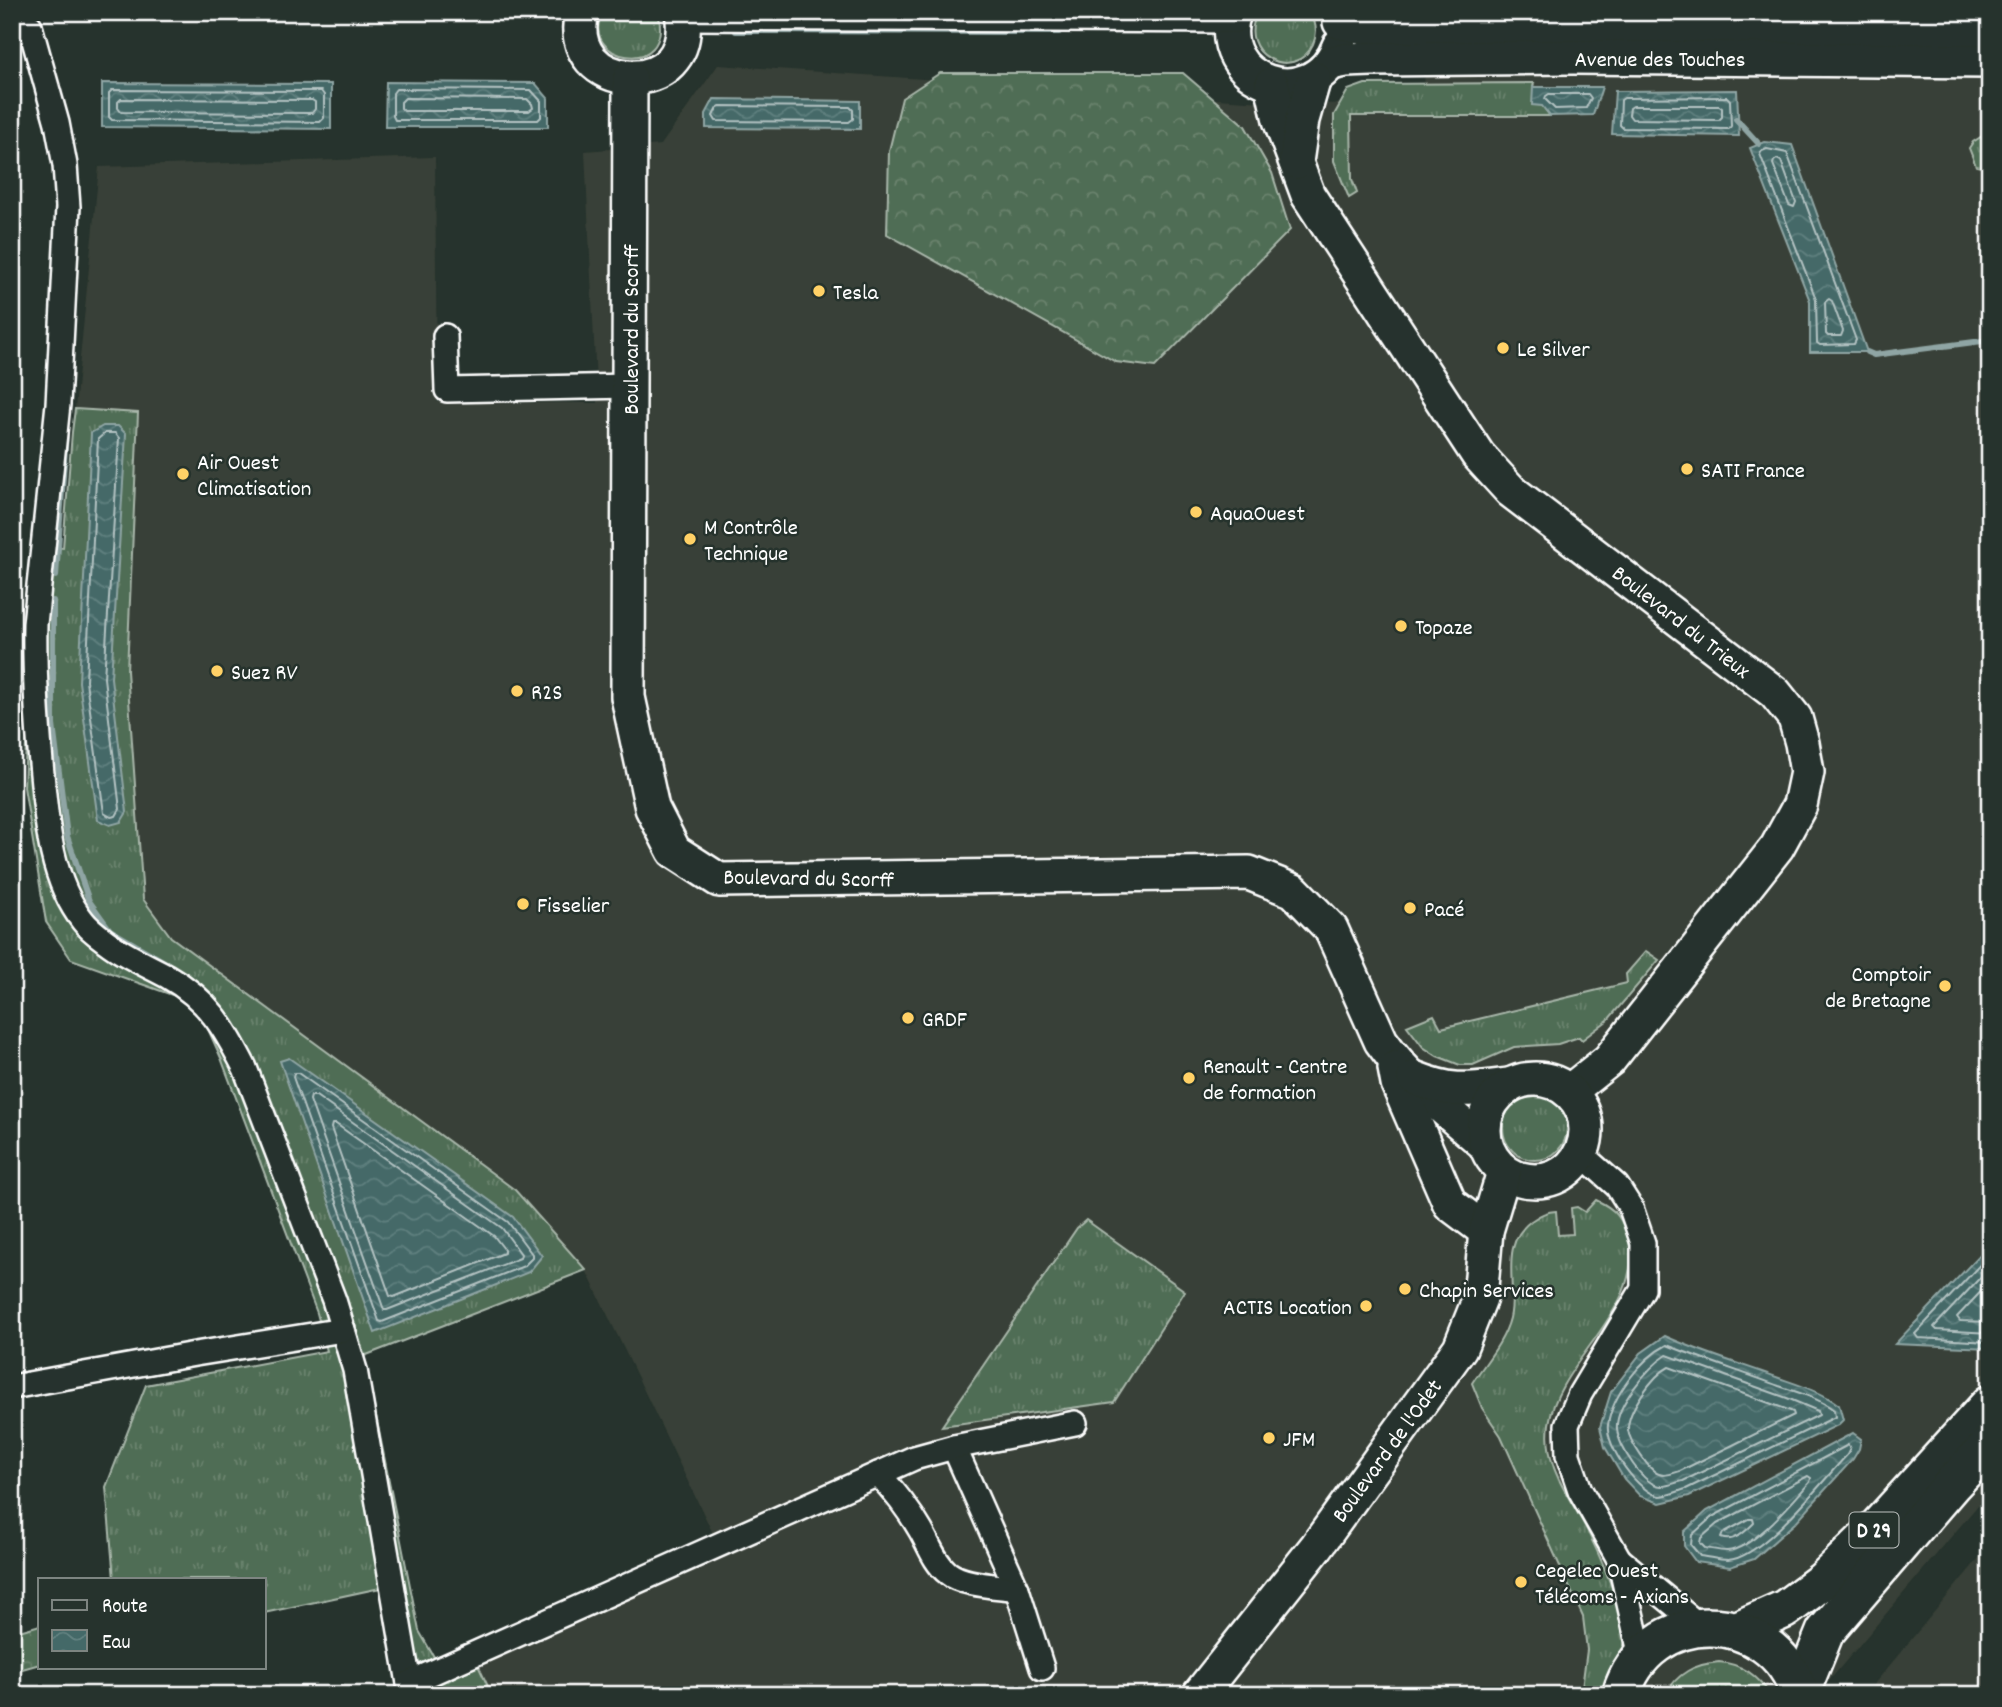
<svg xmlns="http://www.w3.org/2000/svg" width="2002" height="1707" font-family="Dekko,sans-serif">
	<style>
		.built { fill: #394137 }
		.grass { fill: url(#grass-tufts); stroke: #a8b6aa; stroke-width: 2 }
		.forest { fill: url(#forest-crowns); stroke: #a8b6aa; stroke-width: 2 }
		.water { fill: url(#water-waves); stroke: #8fa5a4; stroke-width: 2 }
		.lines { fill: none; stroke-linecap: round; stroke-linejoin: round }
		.shore { stroke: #b4c3c3; stroke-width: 2 }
		.stream { stroke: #8fa5a4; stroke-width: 6 }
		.street-casing { stroke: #fff; stroke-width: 28 }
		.secondary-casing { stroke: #fff; stroke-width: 38 }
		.primary-casing { stroke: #fff; stroke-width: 42 }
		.street { stroke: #26332d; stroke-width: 23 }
		.secondary { stroke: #26332d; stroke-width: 33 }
		.primary { stroke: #26332d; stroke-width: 37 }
		.poi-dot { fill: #ffd166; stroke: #26332d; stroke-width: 2.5 }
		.labels { text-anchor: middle; stroke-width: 5; stroke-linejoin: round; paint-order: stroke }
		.shield { fill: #26332d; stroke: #bec2c0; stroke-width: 2 }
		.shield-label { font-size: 21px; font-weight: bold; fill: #fff }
		.street-label { font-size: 23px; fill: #fff; stroke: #26332d }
		.poi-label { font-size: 23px; fill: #fff; stroke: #26332d; text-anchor: start }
	</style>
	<defs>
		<pattern id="grass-tufts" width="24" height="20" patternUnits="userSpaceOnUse" patternTransform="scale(1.75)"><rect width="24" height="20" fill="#506d55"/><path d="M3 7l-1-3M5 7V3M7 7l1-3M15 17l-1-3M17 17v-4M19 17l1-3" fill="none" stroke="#6a836e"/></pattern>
		<pattern id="forest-crowns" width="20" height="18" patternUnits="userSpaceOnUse" patternTransform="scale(1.75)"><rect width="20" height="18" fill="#506d55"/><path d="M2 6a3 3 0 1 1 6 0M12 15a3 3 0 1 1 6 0" fill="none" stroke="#6a836e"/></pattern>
		<pattern id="water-waves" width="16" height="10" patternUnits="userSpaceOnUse" patternTransform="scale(1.75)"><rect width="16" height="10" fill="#446968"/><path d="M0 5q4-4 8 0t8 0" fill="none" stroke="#60807f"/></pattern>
	</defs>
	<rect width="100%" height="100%" fill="#26332d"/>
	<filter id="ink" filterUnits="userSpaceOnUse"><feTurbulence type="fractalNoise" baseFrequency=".0143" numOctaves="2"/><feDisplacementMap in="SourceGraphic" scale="14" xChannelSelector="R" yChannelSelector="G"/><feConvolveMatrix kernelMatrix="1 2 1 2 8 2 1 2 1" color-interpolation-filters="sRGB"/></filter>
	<g filter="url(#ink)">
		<!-- built -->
		<g class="built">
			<path d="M1423 12H1990V1491L1817 1695H492L477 1663 722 1552 586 1270 171 937 143 898 127 671 138 413 75 409 99 167 435 157 437 402 597 403 585 151 661 145 718 65 1246 101 1315 104 1425 102Z"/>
			<path d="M1990 1545V1695H1865Z"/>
		</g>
		<!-- grass -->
		<g class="grass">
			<path d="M603 12H658C675 82 576 60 603 12Z"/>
			<path d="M1258 12H1310C1316 22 1318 33 1313 44 1295 84 1234 54 1258 12Z"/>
			<path d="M1534 83 1533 87 1542 105 1550 116H1351L1352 179 1357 193 1349 198 1334 161V115L1348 90 1365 84Z"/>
			<path d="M1987 133H1990V167L1986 168 1976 166 1969 148 1973 142Z"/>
			<path d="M75 409 138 413 127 671 143 899 171 937 515 1190 586 1270 364 1356 419 1631 448 1681 477 1663 492 1695H425L385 1587 264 1613V1579H114L106 1487 146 1385 327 1351 317 1313 221 1058 203 1018 178 997 71 959 46 922 24 787 35 545 63 548 72 432Z"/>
			<path d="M1646 951 1659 960 1608 1020 1582 1040 1579 1037 1558 1044 1514 1047 1473 1065H1460L1437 1056 1423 1047 1407 1026 1434 1015 1441 1028 1627 983 1626 974Z"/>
			<circle cx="1535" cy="1128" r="32"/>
			<path d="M1596 1200C1615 1209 1622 1217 1628 1238 1647 1307 1558 1360 1549 1424 1543 1467 1570 1496 1588 1532 1599 1554 1609 1577 1616 1600 1620 1611 1626 1624 1626 1636 1625 1651 1614 1661 1608 1674 1605 1680 1605 1688 1604 1695H1581L1587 1650 1583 1617 1501 1436 1482 1408 1472 1383C1485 1363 1504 1342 1510 1318 1518 1284 1498 1246 1531 1221 1539 1216 1546 1211 1556 1211L1558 1235 1573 1234 1571 1208 1577 1207 1585 1212Z"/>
			<path d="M1086 1220 1185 1291 1114 1402 942 1426 1077 1228Z"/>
			<path d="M1719 1662C1742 1664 1758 1675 1770 1695H1665C1677 1673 1695 1664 1719 1662Z"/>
		</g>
		<!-- forest -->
		<g class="forest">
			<path d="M940 73H1183L1245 126 1272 173 1290 230 1155 367 1116 362 887 234 889 151 902 98Z"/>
			<path d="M40 1625V1664L12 1672V1633Z"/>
		</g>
		<!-- water -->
		<g class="water">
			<path d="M386 82 535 83 548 98V127H385Z"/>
			<path d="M102 83 331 84V129L102 127Z"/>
			<path d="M1533 87H1602L1593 115 1550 116 1542 106 1532 105Z"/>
			<path d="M1737 90 1739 136 1612 134 1615 91Z"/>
			<path d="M714 99 860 101V129L706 128V114Z"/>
			<path d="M1765 142 1792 145 1867 352H1810V301L1750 148Z"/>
			<path d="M103 426H118L126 434 111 678 127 812 121 822 110 825 98 820 79 682 91 433Z"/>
			<path d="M289 1058 513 1217 542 1256 529 1272 375 1333 280 1061Z"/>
			<path d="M1990 1244V1348L1895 1344Z"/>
			<path d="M1665 1336C1702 1353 1741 1364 1779 1378 1799 1385 1822 1392 1839 1405L1843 1420 1838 1425 1689 1496 1660 1503 1640 1496 1624 1479 1605 1447 1600 1427 1611 1392 1641 1353Z"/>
			<path d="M1853 1433 1861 1439 1859 1449 1853 1459 1795 1523 1754 1559 1730 1567 1696 1562 1684 1546V1532L1707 1511Z"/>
		</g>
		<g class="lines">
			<!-- shore -->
			<g class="shore">
				<path d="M396 89 531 90 541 101V117L538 120H395L393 116V93Z"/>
				<path d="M112 90 321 91 324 95V118L320 122 112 120 109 117V93Z"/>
				<path d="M1549 94H1588L1591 98 1586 108 1555 109 1545 99 1546 96Z"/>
				<path d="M1727 97 1730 100 1731 126 1729 129 1623 128 1620 125 1621 100 1624 98Z"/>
				<path d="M405 98 527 99 532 104 533 108 529 111H404L401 108V102Z"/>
				<path d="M121 99 312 100 315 102V109L312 113 121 112 118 108V102Z"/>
				<path d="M720 106 850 107 853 110V119L849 122 716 121 713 116 717 108Z"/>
				<path d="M1633 106H1719L1722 108V117L1719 120 1632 119 1629 115 1630 108Z"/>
				<path d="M1767 149 1787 153 1856 340 1854 344 1820 345 1817 343 1816 299 1760 154 1762 151Z"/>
				<path d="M1777 159 1781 161 1796 202 1794 207 1789 205 1773 164 1774 161Z"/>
				<path d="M1829 299 1832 301 1843 331 1841 336H1828L1826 334 1825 302Z"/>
				<path d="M105 433H115L119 438 104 678 120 809 116 816 111 817 104 813 86 681 98 439Z"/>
				<path d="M294 1073H298L508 1222 532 1254V1258L524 1266 382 1322 379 1321 293 1077Z"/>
				<path d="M311 1096H316L502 1228 521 1254 520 1258 387 1310H384L310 1100Z"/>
				<path d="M332 1124H336L494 1236 504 1249V1253L394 1297 390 1296 331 1128Z"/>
				<path d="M1990 1254 1915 1334 1918 1338 1990 1342"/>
				<path d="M1990 1267 1934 1327 1937 1330 1990 1333"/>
				<path d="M1990 1282 1957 1317 1960 1321 1990 1322"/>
				<path d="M1667 1345C1704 1360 1742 1372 1779 1386 1797 1392 1819 1398 1834 1410L1835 1417 1686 1489C1679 1491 1668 1496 1660 1496 1639 1494 1605 1446 1608 1425 1612 1396 1641 1358 1667 1345Z"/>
				<path d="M1667 1355 1787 1398 1818 1411 1819 1415 1683 1481C1677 1482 1669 1486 1662 1486 1644 1487 1618 1446 1617 1429 1615 1406 1648 1367 1667 1355Z"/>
				<path d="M1669 1367 1783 1408 1793 1412 1794 1415 1680 1471C1674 1473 1665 1477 1659 1474 1649 1471 1629 1440 1628 1430 1627 1411 1653 1375 1669 1367Z"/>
				<path d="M1848 1445 1850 1449 1847 1455C1822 1481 1763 1558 1728 1560 1719 1560 1709 1557 1700 1556L1691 1545 1692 1535 1712 1517Z"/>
				<path d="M1808 1476 1811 1478 1810 1482C1793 1501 1753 1550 1727 1551 1720 1551 1712 1549 1705 1548L1700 1543 1701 1538 1717 1524Z"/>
				<path d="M1749 1519H1753L1754 1523C1745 1532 1734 1543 1721 1538L1723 1533Z"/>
			</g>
			<!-- stream -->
			<g class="stream">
				<path d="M736 31 1059 32"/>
				<path d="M1736 119 1759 144"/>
				<path d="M1867 352 1874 355 1990 340"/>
				<path d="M56 576 66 434"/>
				<path d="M53 601V725L67 836 89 901 110 930 168 964"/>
			</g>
			<defs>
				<g id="street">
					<path d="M30 26 57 123 65 165 68 207 58 404 35 624C34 670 37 716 41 763 46 815 49 878 83 921 89 929 99 936 107 942 125 956 147 965 167 976 209 1000 224 1027 245 1068L334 1300 355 1370 411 1695"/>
					<path d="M445 336 447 390 630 386"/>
					<path d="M1581 1154 1617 1186 1631 1208 1643 1243V1289L1580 1394 1567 1425 1568 1455 1580 1490 1619 1559 1641 1657"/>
					<path d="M12 1387 195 1354 343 1330"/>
					<path d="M954 1447 1017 1589 1042 1668"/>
					<path d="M878 1474C895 1492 909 1510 921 1531 929 1545 935 1563 948 1573 962 1585 998 1586 1017 1589"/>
					<path d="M1619 1559 1701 1627"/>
					<path d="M409 1683 914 1458 954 1447 1075 1423"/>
				</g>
				<g id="secondary">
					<path d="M582 12C561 94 698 104 682 12"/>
					<path d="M1234 12C1211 82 1312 117 1339 46"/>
					<path d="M683 13 1233 16"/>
					<path d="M1340 22 1373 29 1990 31"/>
					<path d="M1330 63 1346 60 1372 59 1573 57 1990 61"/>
					<path d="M630 78 628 697 652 808 674 851 719 880 1249 873 1294 891 1331 929 1381 1041C1409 1081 1447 1112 1484 1143"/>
					<path d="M1272 84 1280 120 1308 195 1478 455 1511 491 1775 693 1795 718 1802 743 1807 772 1800 805 1777 847 1609 1060 1570 1091"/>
					<path d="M1296 162 1302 120 1314 78"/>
					<path d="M1395 1068 1398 1084 1450 1204 1486 1231"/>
					<path d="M1414 1078C1454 1094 1468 1090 1509 1085"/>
					<circle cx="1535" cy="1130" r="51"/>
					<path d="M1199 1695 1317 1546 1460 1348 1480 1298 1486 1231 1504 1172"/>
				</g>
				<g id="primary">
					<path d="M1738 1630 1785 1609 1824 1580 1875 1530 1990 1404"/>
					<path d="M1800 1694 1825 1632 1952 1484 1990 1444"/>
					<path d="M1621 1695C1648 1604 1772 1605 1800 1695"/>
				</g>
			</defs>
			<!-- street casing -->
			<use href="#street" class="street-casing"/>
			<!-- secondary casing -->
			<use href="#secondary" class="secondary-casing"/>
			<!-- primary casing -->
			<use href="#primary" class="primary-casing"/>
			<!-- street -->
			<use href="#street" class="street"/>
			<!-- secondary -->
			<use href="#secondary" class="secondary"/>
			<!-- primary -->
			<use href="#primary" class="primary"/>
		</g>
	</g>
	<!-- markers -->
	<g class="poi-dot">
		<circle cx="819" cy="291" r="7"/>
		<circle cx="1503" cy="348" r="7"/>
		<circle cx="1687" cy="469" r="7"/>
		<circle cx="183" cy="474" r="7"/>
		<circle cx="1196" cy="512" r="7"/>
		<circle cx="690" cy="539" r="7"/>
		<circle cx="1401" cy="626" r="7"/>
		<circle cx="217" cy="671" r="7"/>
		<circle cx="517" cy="691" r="7"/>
		<circle cx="523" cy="904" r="7"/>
		<circle cx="1410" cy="908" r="7"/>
		<circle cx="1945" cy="986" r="7"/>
		<circle cx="908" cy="1018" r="7"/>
		<circle cx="1189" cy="1078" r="7"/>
		<circle cx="1405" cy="1289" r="7"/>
		<circle cx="1366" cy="1306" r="7"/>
		<circle cx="1269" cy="1438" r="7"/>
		<circle cx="1521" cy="1582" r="7"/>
	</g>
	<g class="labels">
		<!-- shield labels -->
		<rect class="shield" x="1849.5" y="1512.5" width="49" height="35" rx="5"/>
		<g class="shield-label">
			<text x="1874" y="1537">D 29</text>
		</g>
		<!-- street labels -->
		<g class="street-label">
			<text x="1660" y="66">Avenue des Touches</text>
			<text transform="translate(630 329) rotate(-90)" y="8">Boulevard du Scorff</text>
			<text transform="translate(1682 621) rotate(38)" y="8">Boulevard du Trieux</text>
			<text transform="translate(809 877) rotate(1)" y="8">Boulevard du Scorff</text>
			<text transform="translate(1386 1450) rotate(-54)" y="8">Boulevard de l'Odet</text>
		</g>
		<!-- poi labels -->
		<g class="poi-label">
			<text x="833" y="299">Tesla</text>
			<text x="1517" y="356">Le Silver</text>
			<text x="197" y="469">Air Ouest<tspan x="197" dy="26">Climatisation</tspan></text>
			<text x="1701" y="477">SATI France</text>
			<text x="1210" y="520">AquaOuest</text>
			<text x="704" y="534">M Contrôle<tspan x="704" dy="26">Technique</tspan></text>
			<text x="1415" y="634">Topaze</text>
			<text x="231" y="679">Suez RV</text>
			<text x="531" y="699">R2S</text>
			<text x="537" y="912">Fisselier</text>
			<text x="1424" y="916">Pacé</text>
			<text x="1931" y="981" text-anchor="end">Comptoir<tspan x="1931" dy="26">de Bretagne</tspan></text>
			<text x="922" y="1026">GRDF</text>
			<text x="1203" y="1073">Renault - Centre<tspan x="1203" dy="26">de formation</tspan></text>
			<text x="1419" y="1297">Chapin Services</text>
			<text x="1352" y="1314" text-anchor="end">ACTIS Location</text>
			<text x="1283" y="1446">JFM</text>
			<text x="1535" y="1577">Cegelec Ouest<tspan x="1535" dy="26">Télécoms - Axians</tspan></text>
		</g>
	</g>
	<!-- margin -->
	<rect width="2002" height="1707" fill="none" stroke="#26332d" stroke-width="42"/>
	<rect x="21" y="21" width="1960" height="1665" fill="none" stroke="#fff" stroke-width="2.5" filter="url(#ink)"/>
	<!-- legend -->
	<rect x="38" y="1578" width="228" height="91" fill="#26332d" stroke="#7d8581" stroke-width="2"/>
	<rect x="52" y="1600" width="35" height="10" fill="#26332d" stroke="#7d8581" stroke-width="2"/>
	<text x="102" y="1612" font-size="21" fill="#ffffff">Route</text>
	<rect x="52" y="1630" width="35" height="21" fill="url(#water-waves)" stroke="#7d8581" stroke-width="2"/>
	<text x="102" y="1648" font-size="21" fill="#ffffff">Eau</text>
</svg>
